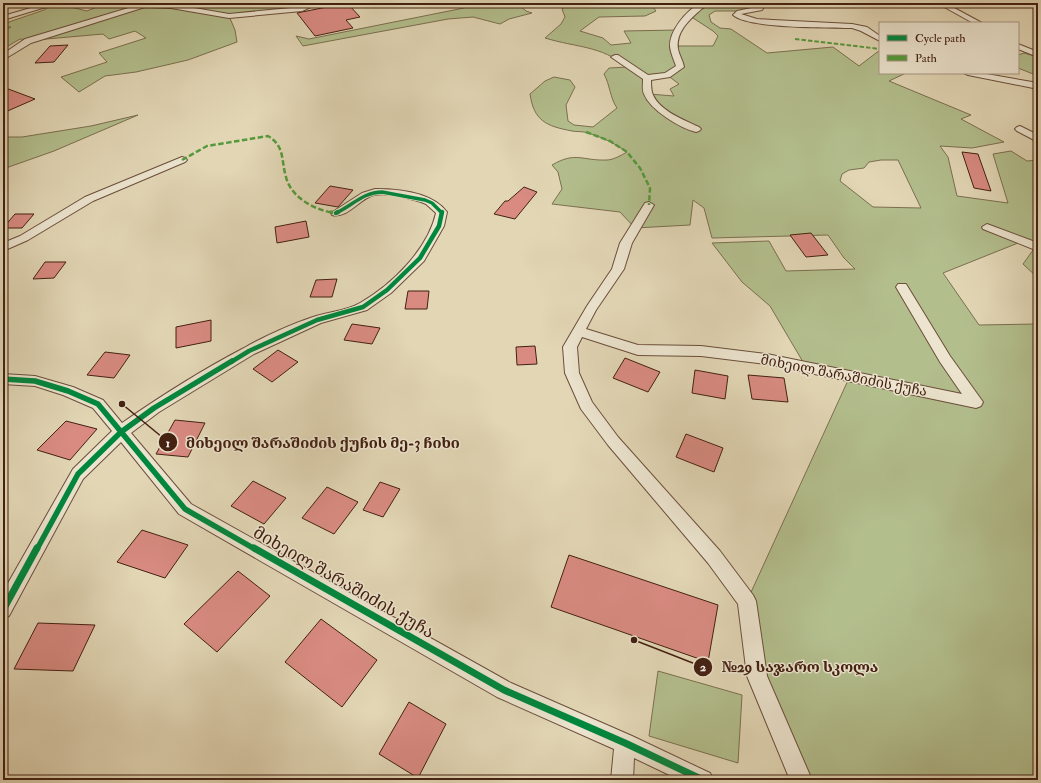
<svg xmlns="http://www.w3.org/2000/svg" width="1041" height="783" font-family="'IM FELL Double Pica','Noto Serif Georgian',serif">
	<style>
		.green { fill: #b3be8d; stroke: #7b6f4f; fill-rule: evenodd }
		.building { fill: #d98b82; stroke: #432011 }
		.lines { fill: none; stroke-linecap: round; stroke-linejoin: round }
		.street-casing { stroke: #6b4e3a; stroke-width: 2 }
		.street { fill: #ece4cf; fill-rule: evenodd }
		.quiet-far2 { stroke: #549a3c; stroke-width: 2; stroke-dasharray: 4.5 2; stroke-linecap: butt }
		.quiet-far1 { stroke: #549a3c; stroke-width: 2.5; stroke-dasharray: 5.5 2.5; stroke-linecap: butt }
		.quiet { stroke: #549a3c; stroke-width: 3.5; stroke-dasharray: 7 3.5; stroke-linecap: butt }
		.cycleway-far3-casing { stroke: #ece4cf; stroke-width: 5 }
		.cycleway-far2-casing { stroke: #ece4cf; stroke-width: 6 }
		.cycleway-far1-casing { stroke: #ece4cf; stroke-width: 8 }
		.cycleway-casing { stroke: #ece4cf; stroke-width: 10 }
		.cycleway-far3 { stroke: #00873e; stroke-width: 3.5 }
		.cycleway-far2 { stroke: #00873e; stroke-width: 4.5 }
		.cycleway-far1 { stroke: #00873e; stroke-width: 5.5 }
		.cycleway { stroke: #00873e; stroke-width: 7 }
		.labels { text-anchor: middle; stroke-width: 3; stroke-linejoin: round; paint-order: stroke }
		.street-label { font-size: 14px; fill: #432011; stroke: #ece4cf }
		.near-street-label { font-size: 17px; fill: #432011; stroke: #ece4cf }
		.leader { fill: none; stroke: #432011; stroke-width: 1.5 }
		.callout-dot { fill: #432011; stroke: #ece4cf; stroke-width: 1.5 }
		.mark-label { font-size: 12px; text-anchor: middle; font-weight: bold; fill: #fff }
		.callout-label { font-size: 15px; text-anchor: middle; font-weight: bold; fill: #432011; stroke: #ece4cf; stroke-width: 3; stroke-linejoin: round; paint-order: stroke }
	</style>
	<rect width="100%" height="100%" fill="#e2d6b5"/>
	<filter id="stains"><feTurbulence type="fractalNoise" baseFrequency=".005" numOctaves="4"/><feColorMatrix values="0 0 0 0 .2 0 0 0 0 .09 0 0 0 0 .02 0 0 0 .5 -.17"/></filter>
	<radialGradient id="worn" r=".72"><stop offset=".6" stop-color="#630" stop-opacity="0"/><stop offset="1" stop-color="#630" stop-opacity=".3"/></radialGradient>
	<!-- green -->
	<g class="green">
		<path d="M55 3 87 11 106 3H307L306 8 229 16 235 30 237 42 188 60 136 72 105 76 79 92 61 77 107 62 99 53 146 38 135 31 109 39 103 34 35 40 20 39 3 49V31L11 27H3V24L44 10Z"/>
		<path d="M459 3H517L526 11 532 13 509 19 500 24 473 17 448 19 303 46 296 36 309 39 464 8Z"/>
		<path d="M570 3H650L656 11 645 16 599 17 580 31 603 38 611 45 631 43 624 31 677 30 674 46H713L718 36 713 31 690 16 703 3H750L757 6 758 8 736 11H715L709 15 711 22 720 28 731 29 767 53 833 47 859 66 880 50V73H906L889 81 971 115 961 119 1004 142 972 148 940 146 948 157 957 196 1008 203 993 154 1011 151 1027 161 1038 160V278L1023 264 1036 246 1023 241 943 273 979 325 1038 324V780H795L757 676 747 601 850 376 806 367 770 306 742 282 712 243 769 241 786 271 855 269 844 258 828 235 712 238 704 208 693 200 690 225 635 228 620 212 552 204 562 189 558 172 552 165C576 151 582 161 607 160 613 160 622 155 627 152 614 143 602 137 588 133 583 131 577 132 572 131 546 126 534 121 530 94L545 81 554 77 570 80 575 87 566 105 568 121 574 125 593 127 617 108C610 98 610 85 604 74L609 68 628 67C599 45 578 48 545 38L561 24 565 17 562 9ZM667 75 679 84 670 89 674 96 649 94 647 78ZM881 160H898L921 208 873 207 840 181 842 174 849 170 864 168 869 162Z"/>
		<path d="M1024 53 1038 57V76L1018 68V55Z"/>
		<path d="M138 115 54 151 3 169V137H22L91 126Z"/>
		<path d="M658 671 742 695 738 763 649 736Z"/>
	</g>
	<!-- building -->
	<g class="building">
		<path d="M337 5 339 7 349 5 360 17 346 20 353 28 315 36 297 13Z"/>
		<path d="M68 45 54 62 35 63 50 46Z"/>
		<path d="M3 87 35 99 3 113Z"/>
		<path d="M962 152 978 154 991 191 974 188Z"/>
		<path d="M330 186 353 190 338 207 315 203Z"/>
		<path d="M524 187 537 192 515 219 494 214 505 201H508Z"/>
		<path d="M15 214H34L22 228H3Z"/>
		<path d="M306 221 309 237 277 243 275 227Z"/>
		<path d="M811 233 828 255 806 257 790 235Z"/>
		<path d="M45 262H66L54 278 33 279Z"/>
		<path d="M337 279 332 297H310L316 280Z"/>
		<path d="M408 291H429L427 309H405Z"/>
		<path d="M211 320V341L176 348V327Z"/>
		<path d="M352 324 380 328 372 344 344 340Z"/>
		<path d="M535 346 537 364 517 365 516 347Z"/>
		<path d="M278 350 298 362 272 382 253 369Z"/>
		<path d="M105 352 130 355 114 378 87 375Z"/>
		<path d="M625 358 660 372 648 392 613 378Z"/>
		<path d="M695 370 728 376 725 399 692 393Z"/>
		<path d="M748 375 784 378 788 402 752 399Z"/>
		<path d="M175 420 205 423 188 457 156 454Z"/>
		<path d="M66 421 97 429 70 460 37 450Z"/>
		<path d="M686 434 723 448 714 472 676 457Z"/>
		<path d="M253 481 286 498 264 524 231 506Z"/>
		<path d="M380 482 400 489 383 517 363 510Z"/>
		<path d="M327 487 358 502 334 534 302 518Z"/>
		<path d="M142 530 188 545 165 578 117 562Z"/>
		<path d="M569 555 718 605 708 662 551 607Z"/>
		<path d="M238 571 270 596 217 652 184 624Z"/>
		<path d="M321 619 377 660 342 707 285 662Z"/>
		<path d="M38 623 95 625 73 671 14 669Z"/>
		<path d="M409 702 446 724 418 778 379 754Z"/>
	</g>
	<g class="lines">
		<defs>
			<g id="street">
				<path d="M48 3H59L3 20V16Z"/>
				<path d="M145 3 171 4 229 14 301 7 305 5 304 3H311L313 6 302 11 229 18 171 8 145 7 31 43 3 60V54L25 39Z"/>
				<path d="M216 3H271C261 10 232 6 219 5Z"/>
				<path d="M700 3H708C696 15 675 28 678 49 679 55 683 61 684 67L670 77 651 80C651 85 651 91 653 95 660 111 684 120 699 127L701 129 699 131 696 132C680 128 650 110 644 94 642 90 643 84 643 79L611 57 615 55H618L648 75 665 73 676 66C674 60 671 54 670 47 669 31 686 11 700 3Z"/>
				<path d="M750 3H758L764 7 762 10 741 14 757 19 773 20 852 24 867 27 880 36V41L861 31 852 28C828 27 749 29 733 15L737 11 756 7Z"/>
				<path d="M937 3H945L982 23H973Z"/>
				<path d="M1018 44 1038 52V57L1018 49Z"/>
				<path d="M964 73H981L1038 83V89L968 75Z"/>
				<path d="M1020 126 1038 135V142L1017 131 1015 129 1017 127Z"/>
				<path d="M182 157 185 158 187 160 185 162 93 201 28 240 3 251V243L20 236 85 197Z"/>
				<path d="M375 189C398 189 432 192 447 212L444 226 424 261 391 293 367 310 321 323 254 354 159 412 131 433 191 504 511 683 632 736 710 773 714 780H680L634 758 633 780H611L614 749 497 697 179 514 121 442 83 479 9 616 3 619V592L73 469 112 431 93 408 63 395 35 386 3 384V374L35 376 73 387 103 400 122 423C161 396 202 370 244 348 263 337 292 324 313 317 328 312 346 311 360 303 392 285 428 249 436 213L426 204 421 202C407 198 389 192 374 195 360 198 348 219 332 215L331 213 362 193Z"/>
				<path d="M649 202 654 205 632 243 624 269 596 310 586 329 638 345 701 346 767 354 962 394 940 362 896 287 898 284H906L950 356 983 402 981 406 976 408 767 364 701 356 638 355 582 337 577 347 579 373 592 402 618 437 720 551 753 595 756 601 767 676 812 780H790L747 676 738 604 708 563 608 445 581 409 565 373 563 347 587 306 612 269 620 243 645 203Z"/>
				<path d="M987 224 1038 243V251L983 229 982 227Z"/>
			</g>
		</defs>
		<!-- street casing -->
		<use href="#street" class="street-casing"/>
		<!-- street -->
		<use href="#street" class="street"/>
		<!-- quiet-far2 -->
		<path class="quiet-far2" d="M795 39 880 49"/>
		<!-- quiet-far1 -->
		<g class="quiet-far1">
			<path d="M586 132 610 141 627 152 640 168 650 188 649 205"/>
			<path d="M182 160 207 146 268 136C285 146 281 160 286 177 291 198 316 211 336 213"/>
		</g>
		<!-- quiet -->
		<path class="quiet" d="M330 212 336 213"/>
		<defs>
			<path id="cycleway-far3" d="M336 213C352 206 363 192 382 192L425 200 432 203 442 213"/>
			<g id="cycleway-far2">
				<path d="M336 213 338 212"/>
				<path d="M231 362 249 351 317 320 363 307 387 290 420 258 439 226 442 212"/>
			</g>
			<g id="cycleway-far1">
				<path d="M3 379 35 381 68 391 98 404 185 509 255 549"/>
				<path d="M37 549 78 474 121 432 154 408 232 361"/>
			</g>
			<g id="cycleway">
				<path d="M254 548 504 690 625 743 703 780"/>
				<path d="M3 610 37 548"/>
			</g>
		</defs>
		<!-- cycleway-far3 casing -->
		<use href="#cycleway-far3" class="cycleway-far3-casing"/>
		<!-- cycleway-far2 casing -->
		<use href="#cycleway-far2" class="cycleway-far2-casing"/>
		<!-- cycleway-far1 casing -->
		<use href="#cycleway-far1" class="cycleway-far1-casing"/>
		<!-- cycleway casing -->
		<use href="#cycleway" class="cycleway-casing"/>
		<!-- cycleway-far3 -->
		<use href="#cycleway-far3" class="cycleway-far3"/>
		<!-- cycleway-far2 -->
		<use href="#cycleway-far2" class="cycleway-far2"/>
		<!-- cycleway-far1 -->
		<use href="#cycleway-far1" class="cycleway-far1"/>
		<!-- cycleway -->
		<use href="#cycleway" class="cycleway"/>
	</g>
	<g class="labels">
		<!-- street labels -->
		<g class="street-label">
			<text transform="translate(844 375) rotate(11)" y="5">მიხეილ შარაშიძის ქუჩა</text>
		</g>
		<!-- near-street labels -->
		<g class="near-street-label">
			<text transform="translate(344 582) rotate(30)" y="6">მიხეილ შარაშიძის ქუჩა</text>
		</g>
	</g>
	<!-- callouts -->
	<path class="leader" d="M122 404L168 442M634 640L703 667"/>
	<g class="callout-dot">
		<circle cx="122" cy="404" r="4"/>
		<circle cx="634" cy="640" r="4"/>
		<circle cx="168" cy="442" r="10"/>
		<circle cx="703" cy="667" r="10"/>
	</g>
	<g class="mark-label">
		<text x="168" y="447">1</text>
		<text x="703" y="671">2</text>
	</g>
	<g class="callout-label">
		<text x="323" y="448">მიხეილ შარაშიძის ქუჩის მე-3 ჩიხი</text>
		<text x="800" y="672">№29 საჯარო სკოლა</text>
	</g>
	<!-- margin -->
	<rect width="1041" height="783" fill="none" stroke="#e2d6b5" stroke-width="16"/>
	<rect x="4" y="4" width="1033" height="775" fill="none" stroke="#432011" stroke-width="2"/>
	<rect x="8" y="8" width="1025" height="767" fill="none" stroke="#432011"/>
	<!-- legend -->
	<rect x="879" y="22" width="140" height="52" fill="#ece4cf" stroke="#a89683"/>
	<rect x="887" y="35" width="20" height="6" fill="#00873e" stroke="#a89683"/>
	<text x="915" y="42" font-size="12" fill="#432011">Cycle path</text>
	<rect x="887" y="55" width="20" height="6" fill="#549a3c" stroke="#a89683"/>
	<text x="915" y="62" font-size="12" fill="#432011">Path</text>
	<rect width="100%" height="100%" filter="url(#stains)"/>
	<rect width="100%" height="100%" fill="url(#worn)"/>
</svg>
